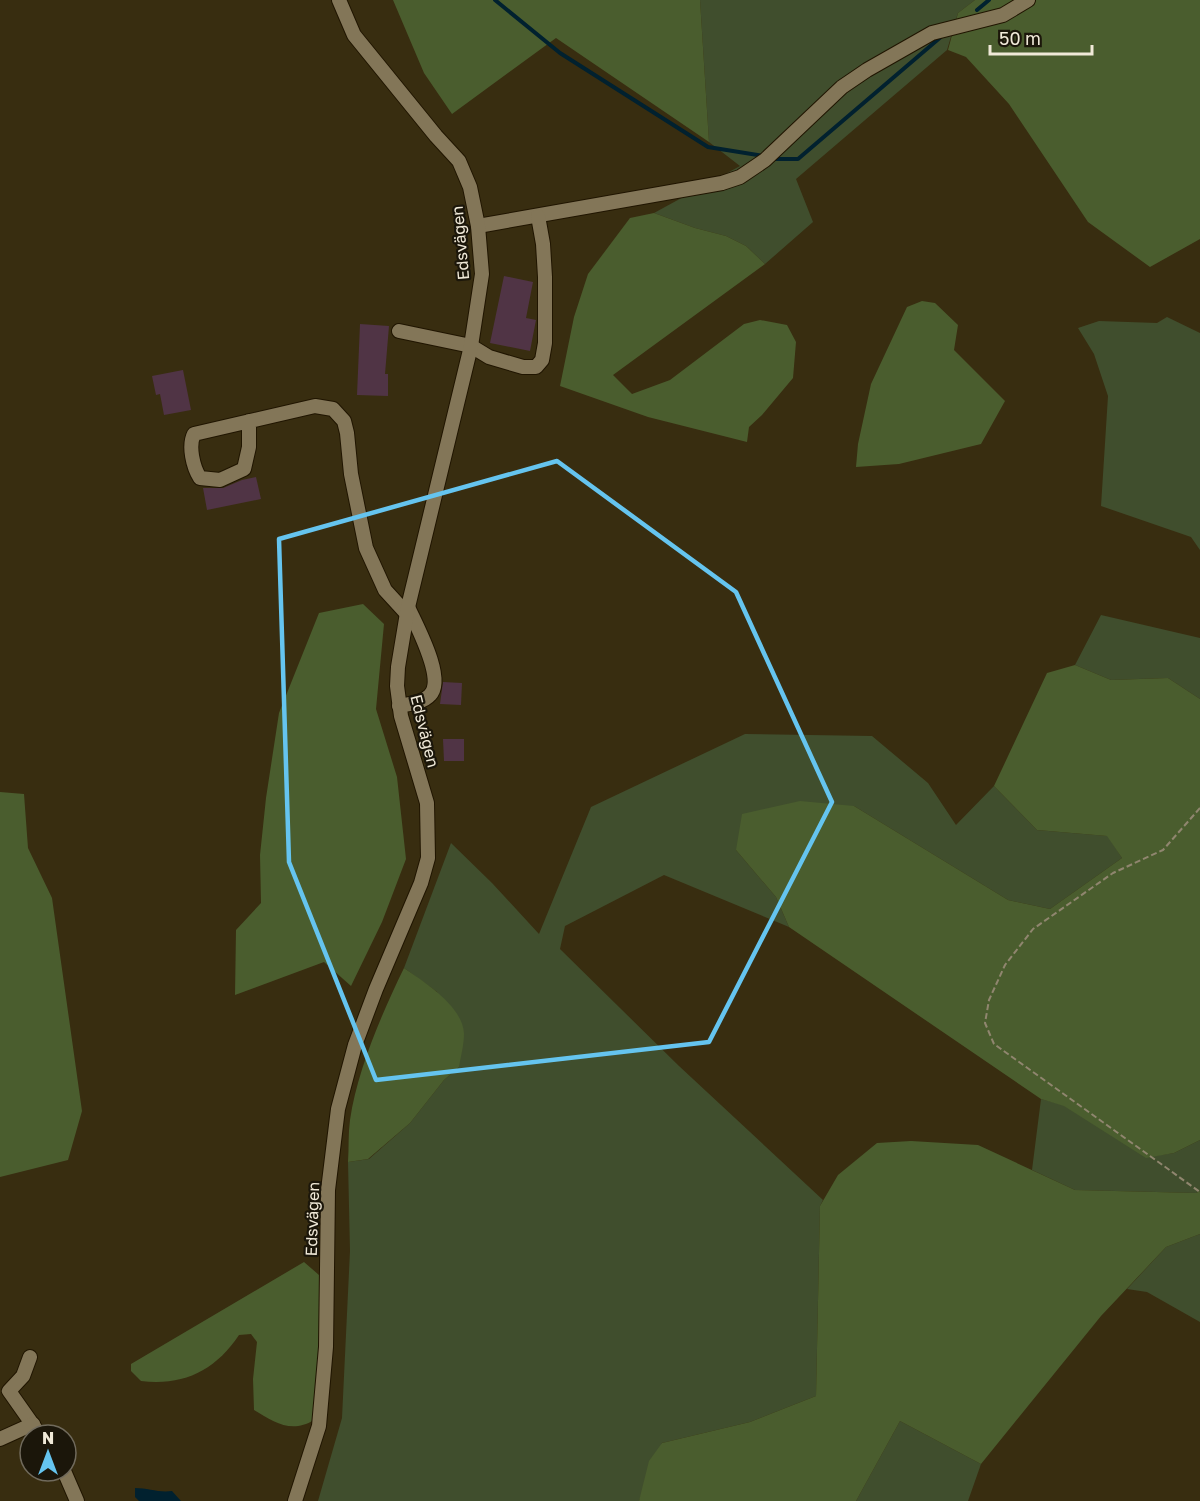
<svg xmlns="http://www.w3.org/2000/svg" width="1200" height="1501" font-family="'Golos Text',sans-serif">
	<style>
		.green { fill: #404e2d }
		.forest { fill: #4a5d2e }
		.water { fill: #01212f }
		.lines { fill: none; stroke-linecap: round; stroke-linejoin: round }
		.stream { stroke: #01212f; stroke-width: 4 }
		.building { fill: #503445 }
		.minor-casing { stroke: #201500; stroke-width: 16 }
		.path { stroke: #90866f; stroke-width: 2; stroke-dasharray: 6 3; stroke-linecap: butt }
		.minor { stroke: #837658; stroke-width: 14 }
		.marked { fill: none; stroke: #65c4ef; stroke-width: 4.5; stroke-linejoin: round }
		.labels { text-anchor: middle; stroke-width: 4.5; stroke-linejoin: round; paint-order: stroke }
		.street-label { font-size: 16px; fill: #f0e9d8; stroke: #1b160a }
	</style>
	<rect width="100%" height="100%" fill="#382d10"/>
	<!-- green -->
	<g class="green">
		<path d="M700 0H975L958 13 947 50 796 179 813 222 765 264 746 246 726 236 695 228 654 213 740 166 709 142Z"/>
		<path d="M1167 317 1200 333V550L1191 537 1101 506 1108 396 1094 354 1078 328 1099 321 1157 323Z"/>
		<path d="M1101 615 1200 638V699L1168 678 1111 680 1075 665Z"/>
		<path d="M745 734 872 736 928 783 956 825 994 786 1037 830 1108 836 1122 858 1050 909 1008 900 854 806 736 850 776 897 789 927 664 875 565 926 560 949 679 1066 823 1200 820 1206 816 1396 750 1422 662 1443 639 1501H318L342 1418 350 1251 348 1162 369 1159 410 1123 444 1080 459 1067 437 992 404 968 451 843 492 883 539 934 591 807Z"/>
		<path d="M1041 1099 1064 1105 1146 1157 1174 1153 1200 1140V1191L1196 1193 1075 1190 1032 1170Z"/>
		<path d="M1200 1234V1322L1147 1292 1127 1289 1166 1247Z"/>
		<path d="M900 1421 981 1464 968 1501H856Z"/>
	</g>
	<!-- forest -->
	<g class="forest">
		<path d="M393 0H700L709 142 556 38 452 114 424 73Z"/>
		<path d="M975 0H1200V239L1150 267 1088 222 1009 104 966 57 948 50 958 13Z"/>
		<path d="M654 213 695 228 726 236 746 246 765 264 613 375 632 394 670 380 744 324 760 320 787 325 796 342 793 378 762 415 749 427 747 442 648 417 560 386 574 317 588 274 630 218Z"/>
		<path d="M922 301 935 303 958 325 954 350 1005 401 981 444 899 464 856 467 858 444 871 384 907 307Z"/>
		<path d="M363 604 384 624 376 709 397 777 406 859 382 922 351 986 324 962 235 995 236 930 261 903 260 855 266 798 279 713 319 613Z"/>
		<path d="M1075 665 1111 680 1168 678 1200 699V1140L1174 1153 1146 1158 1064 1106 1041 1099 789 927 776 897 736 850 742 814 800 801 854 806 1008 900 1050 909 1122 858 1107 836 1037 830 994 786 1047 673Z"/>
		<path d="M0 792 24 794 28 848 52 898 82 1111 68 1160 0 1177Z"/>
		<path d="M404 968C424 982 463 1006 464 1034 464 1044 461 1056 459 1067L444 1080 410 1123 368 1159 348 1162C349 1148 348 1134 350 1120 357 1071 382 1013 404 968Z"/>
		<path d="M911 1141 978 1145 1075 1190 1196 1193 1200 1191V1234L1166 1247 1101 1316 981 1464 900 1421 856 1501H639L649 1461 662 1443 750 1422 816 1396 820 1206 838 1175 877 1143Z"/>
		<path d="M304 1262 319 1275 321 1344 314 1420C291 1434 274 1422 254 1410L253 1379 257 1342 251 1334 239 1335C215 1371 183 1386 141 1381L131 1371V1364Z"/>
	</g>
	<!-- water -->
	<path class="water" d="M135 1488C148 1488 159 1493 172 1491L181 1501H139L135 1497Z"/>
	<g class="lines">
		<!-- stream -->
		<g class="stream">
			<path d="M495 0 560 53 708 147 764 156"/>
			<path d="M977 10 989 0"/>
			<path d="M771 159H798L942 36"/>
		</g>
	</g>
	<!-- building -->
	<g class="building">
		<path d="M504 276 533 282 526 318 536 320 530 351 490 343Z"/>
		<path d="M360 324 389 326 385 374H388V396L357 395Z"/>
		<path d="M183 370 191 410 164 415 160 394 156 395 152 376Z"/>
		<path d="M256 477 261 499 207 510 203 488H223L242 480Z"/>
		<path d="M443 682 462 683 461 705 440 704Z"/>
		<path d="M443 739H464V761H444Z"/>
	</g>
	<g class="lines">
		<defs>
			<g id="minor">
				<path d="M478 226 722 183 740 177 765 160 842 87 867 70 932 33 1003 15 1028 0"/>
				<path d="M399 331 471 346 489 357 523 367H536L542 360 545 343V277L543 244 538 216"/>
				<path d="M249 421V447L244 469 220 480 200 478C193 467 188 446 194 434L315 406 333 409 344 421 347 433 351 474 366 548 385 590 407 614"/>
				<path d="M399 706C408 704 423 703 430 695 446 679 416 625 408 607"/>
				<path d="M30 1357 23 1376 9 1391 40 1435"/>
				<path d="M0 1439 33 1424"/>
				<path d="M64 1471 77 1501"/>
				<path d="M295 1501 319 1426 326 1347 328 1190 338 1109 355 1045 376 989 421 883 428 858 427 803 401 716 397 686 398 667 408 607 471 346 482 274 478 226 470 187 459 161 436 136 354 35 339 0"/>
			</g>
		</defs>
		<!-- minor casing -->
		<use href="#minor" class="minor-casing"/>
		<!-- path -->
		<path class="path" d="M1200 808 1163 850 1113 873 1033 929 1005 965 989 1000 985 1023 994 1044 1200 1192"/>
		<!-- minor -->
		<use href="#minor" class="minor"/>
	</g>
	<!-- marked area -->
	<path class="marked" d="M557 461 736 592 832 802 709 1042 376 1080 289 862 279 539Z"/>
	<g class="labels">
		<!-- street labels -->
		<g class="street-label">
			<text transform="translate(460 243) rotate(-95)" y="6">Edsvägen</text>
			<text transform="translate(425 731) rotate(76)" y="6">Edsvägen</text>
			<text transform="translate(312 1219) rotate(-88)" y="6">Edsvägen</text>
		</g>
	</g>
	<!-- north arrow -->
	<g transform="translate(48 1453)"><circle r="28" fill="#1b160a" stroke="#706a5c" stroke-width="1.5"/>
	<path d="M0-4.5L10 22L0 15L-10 22Z" fill="#65c4ef"/>
	<text y="-9" font-size="16" font-weight="bold" text-anchor="middle" fill="#f0e9d8">N</text>
	</g>
	<!-- scale -->
	<path d="M990 45v9h102v-9" fill="none" stroke="#f0e9d8" stroke-width="3"/>
	<text x="999" y="45" font-size="18" fill="#f0e9d8" stroke="#1b160a" stroke-width="4.5" paint-order="stroke">50 m</text>
</svg>
